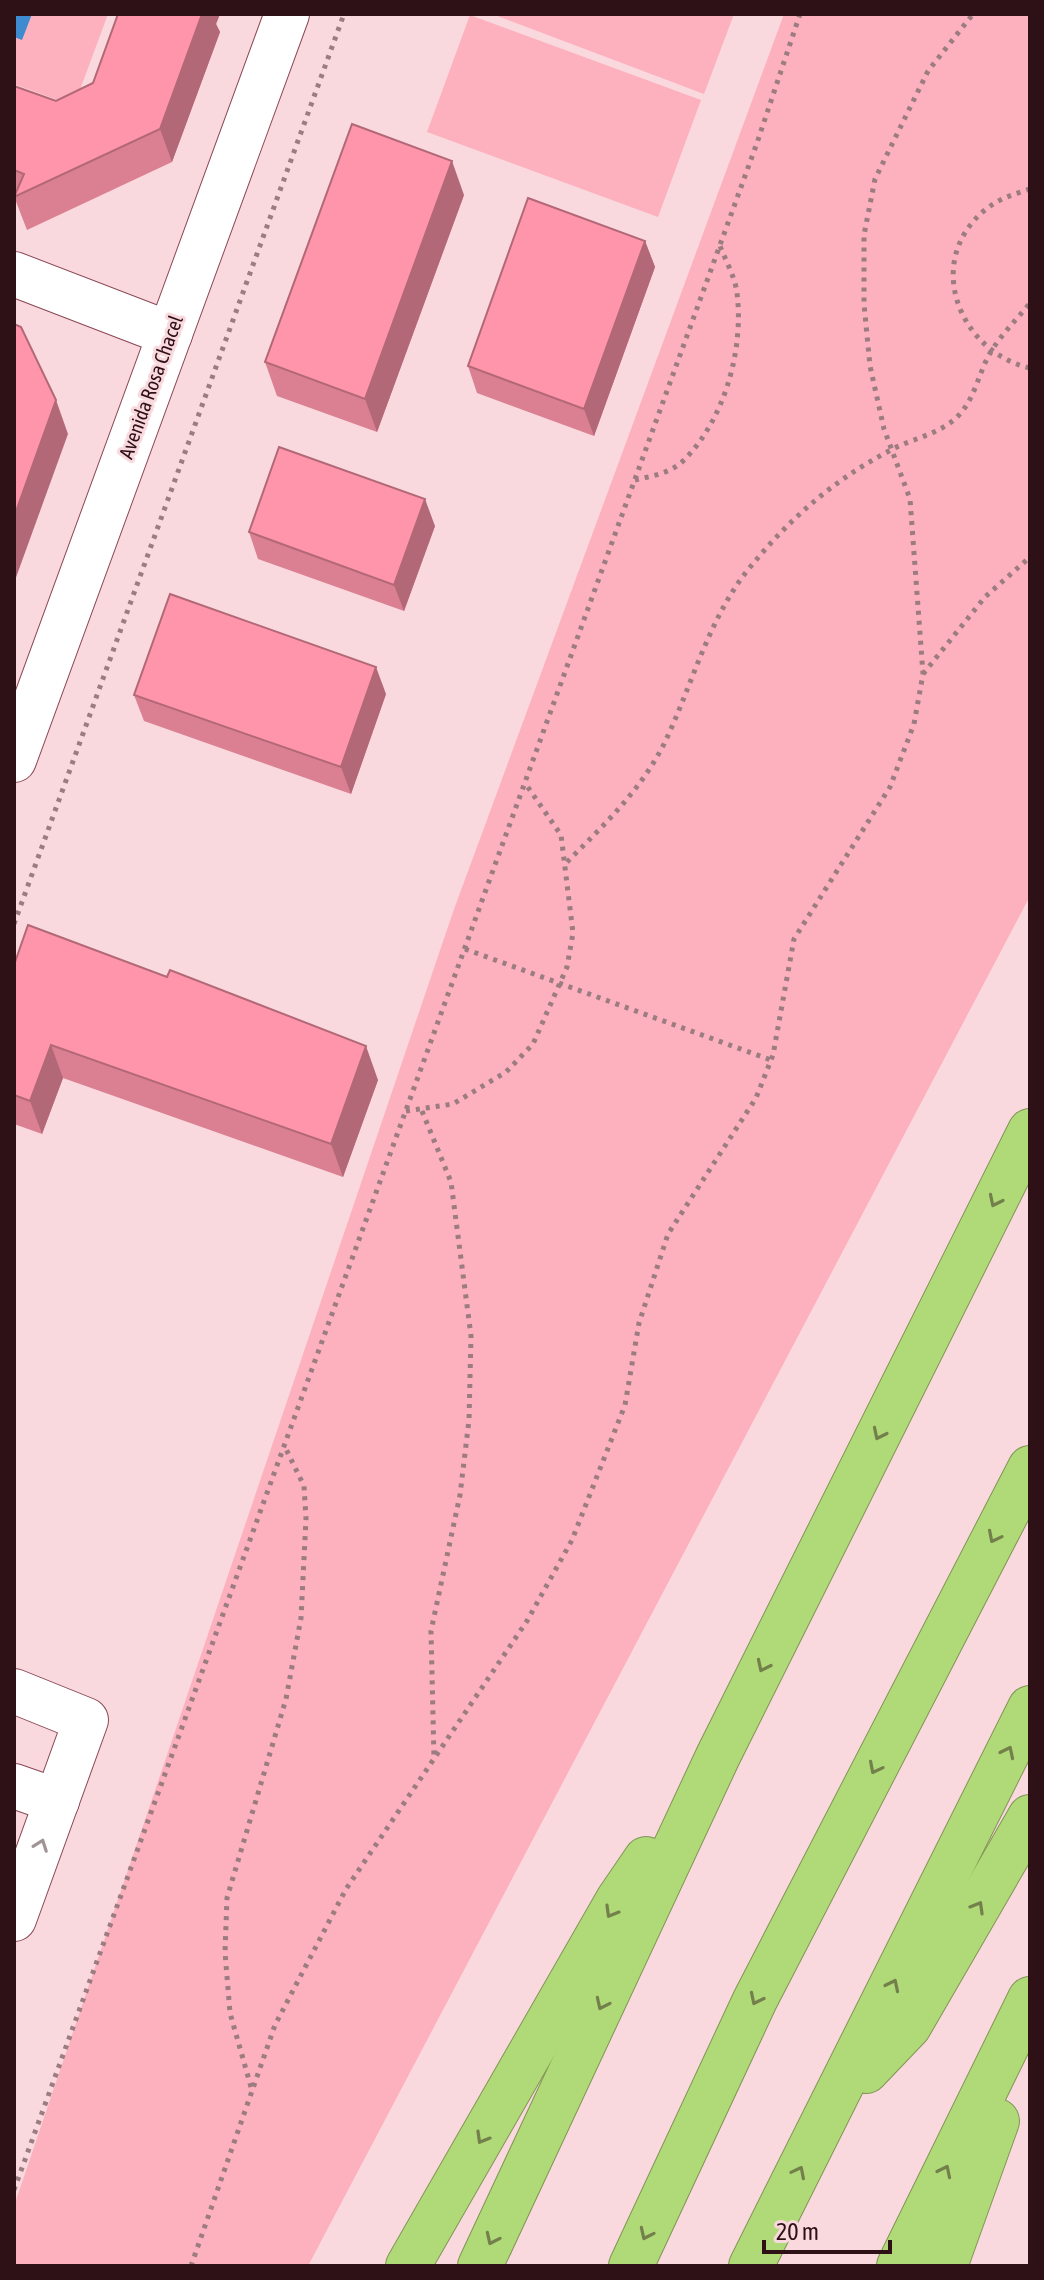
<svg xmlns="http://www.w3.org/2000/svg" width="1044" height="2280" font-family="'Asap Condensed',sans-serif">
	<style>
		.green { fill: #fdb0bd }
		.water { fill: #3e8bcf }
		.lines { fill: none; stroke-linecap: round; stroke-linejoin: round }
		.minor-casing { stroke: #8b4856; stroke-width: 46 }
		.highway-casing { stroke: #829455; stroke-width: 46 }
		.path { stroke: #9a7c81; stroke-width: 5; stroke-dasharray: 4 6; stroke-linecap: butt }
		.minor { stroke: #fff; stroke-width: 44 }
		.highway { stroke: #afda77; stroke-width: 44 }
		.wall { fill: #db8092 }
		.shaded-wall { fill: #b26877 }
		.building { fill: #ff95aa; stroke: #b26877; stroke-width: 2 }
		.oneway { stroke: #74804c }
		.oneway2 { stroke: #a09497 }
		.labels { text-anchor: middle; stroke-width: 6; stroke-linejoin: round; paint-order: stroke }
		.street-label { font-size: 20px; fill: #2d1117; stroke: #fad9de }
	</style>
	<rect width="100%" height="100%" fill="#fad9de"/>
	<!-- green -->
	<g class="green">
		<path d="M14 14H108L74 106 14 84Z"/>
		<path d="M492 14H734L704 94Z"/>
		<path d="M784 14H1030V896L308 2266H14V2206L453 912Z"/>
		<path d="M470 15 701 100 658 217 427 132Z"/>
	</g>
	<!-- water -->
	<path class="water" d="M14 14H32L22 40 14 37Z"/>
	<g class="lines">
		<defs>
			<g id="minor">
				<path d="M14 274 170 334"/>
				<path d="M14 760 287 14"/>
				<path d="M14 1691 86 1720 14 1919"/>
				<path d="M14 1786 57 1801"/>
			</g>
			<g id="highway">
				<path d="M866 2071 909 2026 1030 1817"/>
				<path d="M408 2266 618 1900 646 1859"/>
				<path d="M480 2266 718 1756 1030 1131"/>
				<path d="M631 2266 755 2000 1030 1468"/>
				<path d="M751 2266 1030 1708"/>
				<path d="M899 2266 1030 1999"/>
				<path d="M945 2266 997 2121"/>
			</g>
		</defs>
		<!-- minor casing -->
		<use href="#minor" class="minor-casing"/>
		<!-- highway casing -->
		<use href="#highway" class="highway-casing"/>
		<!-- path -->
		<g class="path">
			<path d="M1030 189C1014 194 998 199 985 210 923 261 959 352 1030 368"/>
			<path d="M635 480C652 476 672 473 685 459 725 418 744 349 737 293 735 277 726 261 720 246"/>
			<path d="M923 674 985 597 1030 557"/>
			<path d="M567 862C603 826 639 792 663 746 691 689 707 622 747 571 787 521 832 481 889 451 912 438 940 435 959 415 976 397 979 370 992 350 1002 334 1017 319 1030 303"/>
			<path d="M14 924 344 14"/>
			<path d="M465 949 771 1060"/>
			<path d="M406 1111 453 1104 506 1072 533 1044 567 967 573 933 561 835 525 783"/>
			<path d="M422 1111 451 1182 471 1336 469 1420 460 1495 431 1631 434 1759"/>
			<path d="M251 2087 230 2013 225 1952 227 1898 286 1699 301 1618 306 1519 304 1486 285 1447"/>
			<path d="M14 2190 757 143 800 14"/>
			<path d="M191 2266 275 2025 346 1889 527 1621 572 1540 625 1405 639 1323 668 1234 756 1098 773 1055 794 939 890 787 914 724 923 674 910 499 884 429 870 366 864 304V235L875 179 898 132 928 71 973 14"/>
		</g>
		<!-- minor -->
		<use href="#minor" class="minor"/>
		<!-- highway -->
		<use href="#highway" class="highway"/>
	</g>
	<!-- wall -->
	<g class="wall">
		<path d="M118 14H220L216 24 220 32 172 162 27 230 15 199H14V86L56 101 93 83Z"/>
		<path d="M464 195 377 432 277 396 265 362Z"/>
		<path d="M645 241 655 267 594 436 477 393 468 366Z"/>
		<path d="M435 526 404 611 258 559 249 532Z"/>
		<path d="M386 694 351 794 144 721 134 695Z"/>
		<path d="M14 965 378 1080 343 1177 63 1078 42 1134 14 1124Z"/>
	</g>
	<!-- shaded-wall -->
	<g class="shaded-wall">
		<path d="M202 14H220L216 24 220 32 172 162 160 129Z"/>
		<path d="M452 161 464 195 377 432 365 399Z"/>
		<path d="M645 241 655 267 594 436 584 409Z"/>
		<path d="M56 400 68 434 14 583V517Z"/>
		<path d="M425 499 435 526 404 611 394 585Z"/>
		<path d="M376 667 386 694 351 794 341 767Z"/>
		<path d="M51 1045 63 1078 42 1134 30 1101Z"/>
		<path d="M366 1046 378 1080 343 1177 331 1144Z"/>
	</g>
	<!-- building -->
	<g class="building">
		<path d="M118 14H202L160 129 14 197 24 174 14 170V86L56 101 93 83Z"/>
		<path d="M352 124 452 161 365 399 265 362Z"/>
		<path d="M528 198 645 241 584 409 468 366Z"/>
		<path d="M14 324 21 327 56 400 14 517Z"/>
		<path d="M279 447 425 499 394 585 249 532Z"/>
		<path d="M170 594 376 667 341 767 134 695Z"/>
		<path d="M28 925 167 977 170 970 366 1046 331 1144 51 1045 30 1101 14 1095V965Z"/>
	</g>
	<!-- one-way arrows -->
	<defs><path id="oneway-chevron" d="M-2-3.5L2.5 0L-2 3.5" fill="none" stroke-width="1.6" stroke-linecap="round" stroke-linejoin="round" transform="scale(2)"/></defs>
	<g class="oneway">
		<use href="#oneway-chevron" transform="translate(995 1201) rotate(116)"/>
		<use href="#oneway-chevron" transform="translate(879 1434) rotate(116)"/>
		<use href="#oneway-chevron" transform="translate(994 1537) rotate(117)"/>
		<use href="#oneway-chevron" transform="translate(763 1666) rotate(116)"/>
		<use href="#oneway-chevron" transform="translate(1008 1752) rotate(-64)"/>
		<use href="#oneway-chevron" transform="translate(875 1768) rotate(117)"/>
		<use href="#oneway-chevron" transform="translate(978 1907) rotate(-60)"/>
		<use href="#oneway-chevron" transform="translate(611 1912) rotate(120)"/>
		<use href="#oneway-chevron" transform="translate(893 1985) rotate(-64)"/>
		<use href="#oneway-chevron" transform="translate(756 1999) rotate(116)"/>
		<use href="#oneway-chevron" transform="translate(602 2004) rotate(115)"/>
		<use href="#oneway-chevron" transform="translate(482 2138) rotate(120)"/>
		<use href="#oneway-chevron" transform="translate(945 2171) rotate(-64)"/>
		<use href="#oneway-chevron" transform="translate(799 2172) rotate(-63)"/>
		<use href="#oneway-chevron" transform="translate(646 2234) rotate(115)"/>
		<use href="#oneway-chevron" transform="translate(492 2239) rotate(115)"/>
	</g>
	<use class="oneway2" href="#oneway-chevron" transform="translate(41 1845) rotate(-70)"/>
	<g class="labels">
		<!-- street labels -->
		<g class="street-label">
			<text transform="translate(151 387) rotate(-70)" y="7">Avenida Rosa Chacel</text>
		</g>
	</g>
	<!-- border -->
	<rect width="1044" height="2280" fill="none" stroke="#2d1117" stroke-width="32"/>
	<!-- scale -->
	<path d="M764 2240v12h126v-12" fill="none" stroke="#2d1117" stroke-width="4"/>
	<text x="776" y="2240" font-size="24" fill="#2d1117" stroke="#fad9de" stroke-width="6" paint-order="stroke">20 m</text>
</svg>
